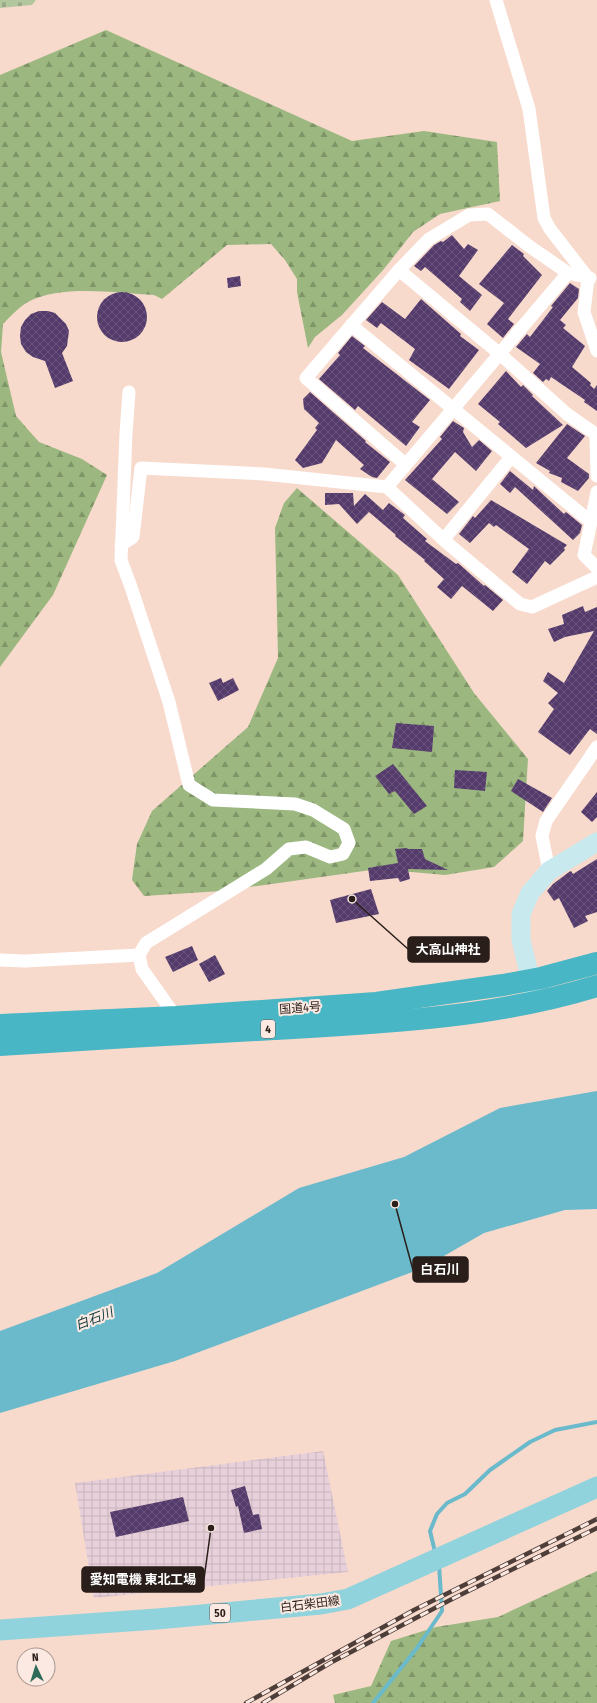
<svg xmlns="http://www.w3.org/2000/svg" width="597" height="1703" font-family="'Fira Sans Condensed','Noto Sans JP',sans-serif">
	<style>
		.industrial { fill: url(#industrial-grid) }
		.forest { fill: url(#forest-firs) }
		.cemetery { fill: url(#cemetery-stones) }
		.water { fill: #6abacc }
		.lines { fill: none; stroke-linecap: round; stroke-linejoin: round }
		.stream { stroke: #6abacc; stroke-width: 4 }
		.building { fill: url(#building-cross-hatch) }
		.street { stroke: #fff; stroke-width: 13 }
		.secondary { stroke: #c8e9ed; stroke-width: 19 }
		.primary { stroke: #91d3dc; stroke-width: 21 }
		.highway { stroke: #48b6c4; stroke-width: 22 }
		.rail-casing { stroke: #4d3e39; stroke-width: 4.5 }
		.rail { stroke: #fceae2; stroke-width: 3; stroke-dasharray: 9; stroke-linecap: butt }
		.labels { text-anchor: middle; stroke-width: 4; stroke-linejoin: round; paint-order: stroke }
		.shield { fill: #fceae2; stroke: #685b56; stroke-width: 1 }
		.shield-label { font-size: 11px; font-weight: bold; fill: #291e1a }
		.street-label { font-size: 12px; fill: #291e1a; stroke: #fceae2 }
		.water-label { font-size: 13px; font-style: italic; fill: #0c343c; stroke: #fceae2 }
		.leader { fill: none; stroke: #291e1a; stroke-width: 1.5 }
		.callout-dot { fill: #291e1a; stroke: #fceae2; stroke-width: 1.5 }
		.callout { fill: #291e1a; stroke: #291e1a; stroke-width: 1.5 }
		.callout-label { font-size: 13px; text-anchor: middle; font-weight: bold; fill: #fff }
	</style>
	<defs>
		<pattern id="industrial-grid" width="8" height="8" patternUnits="userSpaceOnUse"><rect width="8" height="8" fill="#e8d0da"/><path d="M0 4h8M4 0v8" fill="none" stroke="#c7b2ba"/></pattern>
		<pattern id="forest-firs" width="22" height="20" patternUnits="userSpaceOnUse"><rect width="22" height="20" fill="#9cb880"/><path d="M5 1l3.5 6h-7zM16 11l3.5 6h-7z" fill="#7f9568"/></pattern>
		<pattern id="cemetery-stones" width="16" height="16" patternUnits="userSpaceOnUse"><rect width="16" height="16" fill="#b3c79f"/><path d="M2 7V4a2 2 0 0 1 4 0v3zM10 15v-3a2 2 0 0 1 4 0v3z" fill="#9aaa88"/></pattern>
		<pattern id="building-cross-hatch" width="8" height="8" patternUnits="userSpaceOnUse"><rect width="8" height="8" fill="#543b6b"/><path d="M0 0l8 8M0 8l8-8" fill="none" stroke="#69557b"/></pattern>
	</defs>
	<rect width="100%" height="100%" fill="#f8dacd"/>
	<!-- industrial -->
	<path class="industrial" d="M323 1451 348 1572 94 1598 75 1483Z"/>
	<!-- forest -->
	<g class="forest">
		<path d="M106 30 352 141 424 131 497 142 500 201 440 214 413 232 384 269 342 315 315 337 308 348 297 292V279L285 260 271 244 227 245 162 299 154 295C117 293 61 284 28 302 19 307 10 317 3 324L1 352 16 416 39 442 82 459 107 475 53 595 0 667V75Z"/>
		<path d="M297 488 398 575 474 693 528 759 523 841 494 867 445 875 378 869 221 891 144 896 132 880 137 844 152 811 248 727 278 658 275 528 284 503Z"/>
		<path d="M597 1571V1703H335L333 1695 371 1686 391 1641 436 1627 498 1617Z"/>
	</g>
	<!-- cemetery -->
	<path class="cemetery" d="M0 0H36L32 5 0 8Z"/>
	<!-- water -->
	<path class="water" d="M597 1091V1209L565 1210 484 1233 423 1268 175 1361 0 1413V1331L157 1273 299 1188 404 1157 500 1108Z"/>
	<g class="lines">
		<!-- stream -->
		<g class="stream">
			<path d="M435 1552 430 1531 437 1514 447 1503 465 1494 490 1470 530 1442 555 1430 597 1422"/>
			<path d="M373 1703 417 1648 442 1611 439 1565"/>
		</g>
	</g>
	<!-- building -->
	<g class="building">
		<path d="M452 235 464 249 468 244 478 250 459 276 482 295 470 311 460 302 462 299 425 267 421 271 414 266 434 245 441 241 443 242Z"/>
		<path d="M512 245 524 254 523 256 542 275 508 319 514 324 503 338 487 324 504 303 479 284Z"/>
		<path d="M240 276 241 286 228 288 227 278Z"/>
		<path d="M570 283 579 289 578 298 560 320 566 325 563 328 585 346 572 367 591 383 590 385 594 389 597 385V411L584 402 585 400 551 377 549 381 546 379 543 382 533 373 540 364 516 347 527 334 530 337 553 307 551 306Z"/>
		<circle cx="122" cy="317" r="25"/>
		<path d="M421 299 461 334 460 336 479 350 449 389 409 360 415 349 381 323 377 328 366 320 382 302 405 319Z"/>
		<path d="M39 311H48L55 313 66 324 69 331 67 346 62 353 73 381 55 388 45 361 33 357 26 352 21 344 20 336 21 327 25 320 31 314Z"/>
		<path d="M352 336 365 346 363 348 430 400 412 422 420 427 406 446 358 406 355 410 319 379 340 355 338 353Z"/>
		<path d="M506 371 521 387 523 385 533 395 532 396 563 425 526 448 498 424 500 422 478 404Z"/>
		<path d="M310 392 366 441 365 442 390 462 377 478 372 477 360 469 364 465 336 440 322 463 303 468 295 460 317 430 315 428 319 423 304 409 303 399Z"/>
		<path d="M453 421 464 428 463 432 472 447 479 440 492 451 476 471 455 452 432 479 459 502 447 514 405 480 442 439 440 437Z"/>
		<path d="M567 424 585 436 567 458 589 474V478L578 491 561 482 562 478 549 473 550 471 536 463Z"/>
		<path d="M510 471 533 490 534 486 564 514 566 512 582 525 580 533 573 540 515 487 510 493 500 484Z"/>
		<path d="M325 493H353L354 506 365 494 383 510 389 503 405 515 403 518 427 539 425 541 456 564 458 563 484 586 485 585 503 600 493 611 462 586 451 599 437 587 444 579 424 561 425 560 395 536 396 535 369 512 357 524 339 504 325 505Z"/>
		<path d="M491 500 567 545 564 548 565 550 550 565 545 561 527 584 512 572 529 549 496 525 494 527 489 523 470 543 459 534 473 516 475 518Z"/>
		<path d="M583 606 585 612 597 607V734L590 729 570 755 538 732 554 709 548 703 558 693 543 681 548 672 564 683 594 631 565 637 554 642 548 629 564 624 562 615Z"/>
		<path d="M221 678 223 683 233 678 239 690 218 701 209 683Z"/>
		<path d="M396 723 434 726 432 752 392 748Z"/>
		<path d="M393 764 427 806 414 814 395 791 389 794 375 776Z"/>
		<path d="M455 770 487 772 485 791 454 788Z"/>
		<path d="M518 779 552 798 543 812 511 791Z"/>
		<path d="M597 792V817L592 822 581 812Z"/>
		<path d="M407 848 408 849H422L425 859 448 870 408 869 410 879 400 882 398 878 370 881 368 868 398 863 395 849Z"/>
		<path d="M597 859V912L585 916 588 921 574 928 559 898 554 901 547 891 553 884 569 872 571 871 573 874Z"/>
		<path d="M371 889 379 914 336 923 330 900Z"/>
		<path d="M192 946 198 960 173 972 165 957Z"/>
		<path d="M215 955 225 974 209 982 199 964Z"/>
		<path d="M245 1486 253 1515 259 1514 262 1529 244 1533 238 1506 236 1507 231 1490Z"/>
		<path d="M183 1497 189 1521 116 1537 110 1512Z"/>
	</g>
	<g class="lines">
		<!-- street -->
		<g class="street">
			<path d="M496 0 529 109 544 218 550 229 588 278 584 312 597 351"/>
			<path d="M399 270 429 239 469 215 488 214 529 246 568 273"/>
			<path d="M351 325 591 522 584 555 597 568"/>
			<path d="M129 392 126 433 121 560 131 587 169 702 189 785 213 800 295 804 313 810 344 829 349 843 343 854 330 857 306 847 289 849 266 869 146 943 139 955 142 969 176 1017"/>
			<path d="M596 435 597 476"/>
			<path d="M405 464 306 378 399 270 500 354 567 414 597 435"/>
			<path d="M387 487 568 273 590 278"/>
			<path d="M591 522 597 492"/>
			<path d="M444 539 511 457"/>
			<path d="M121 545 133 537 141 468 264 474 387 487 446 542 520 604 532 607 597 577"/>
			<path d="M549 871 542 836 546 821 597 747"/>
			<path d="M0 960 25 961 139 955"/>
		</g>
		<!-- secondary -->
		<path class="secondary" d="M534 994 521 940V914L530 893 549 871 597 842"/>
		<!-- primary -->
		<path class="primary" d="M0 1630 157 1619 321 1604 348 1599 597 1487"/>
		<!-- highway -->
		<g class="highway">
			<path d="M0 1025 176 1017 376 1003 503 985 541 978 597 963"/>
			<path d="M0 1045C91 1039 183 1034 274 1029 381 1023 494 1018 597 986"/>
		</g>
		<defs>
			<g id="rail">
				<path d="M246 1703 414 1610 597 1519"/>
				<path d="M263 1703 330 1663 454 1598 597 1528"/>
			</g>
		</defs>
		<!-- rail casing -->
		<use href="#rail" class="rail-casing"/>
		<!-- rail -->
		<use href="#rail" class="rail"/>
	</g>
	<g class="labels">
		<!-- shield labels -->
		<g class="shield">
			<rect x="261" y="1020" width="14" height="18" rx="3"/>
			<rect x="210" y="1604" width="20" height="18" rx="3"/>
		</g>
		<g class="shield-label">
			<text x="268" y="1033">4</text>
			<text x="220" y="1617">50</text>
		</g>
		<!-- street labels -->
		<g class="street-label">
			<text transform="translate(300 1008) rotate(-4)" y="4">国道4号</text>
			<text transform="translate(310 1604) rotate(-7)" y="4">白石柴田線</text>
		</g>
		<!-- water labels -->
		<g class="water-label">
			<text transform="translate(94 1318) rotate(-21)" y="5">白石川</text>
		</g>
	</g>
	<!-- callouts -->
	<path class="leader" d="M352 899L408 949M395 1204L413 1270M211 1528L204 1579"/>
	<g class="callout-dot">
		<circle cx="352" cy="899" r="4"/>
		<circle cx="395" cy="1204" r="4"/>
		<circle cx="211" cy="1528" r="4"/>
	</g>
	<g class="callout">
		<rect x="408" y="937" width="81" height="25" rx="4"/>
		<rect x="413" y="1257" width="55" height="25" rx="4"/>
		<rect x="82" y="1567" width="122" height="25" rx="4"/>
	</g>
	<g class="callout-label">
		<text x="448" y="954">大高山神社</text>
		<text x="440" y="1274">白石川</text>
		<text x="143" y="1584">愛知電機 東北工場</text>
	</g>
	<!-- north arrow -->
	<g transform="translate(36 1667) rotate(356)"><circle r="19" fill="#fceae2" stroke="#a89892"/>
	<path d="M0-3L7 15L0 10L-7 15Z" fill="#2e6c59"/>
	<text y="-6" font-size="11" font-weight="bold" text-anchor="middle" fill="#291e1a">N</text>
	</g>
</svg>
